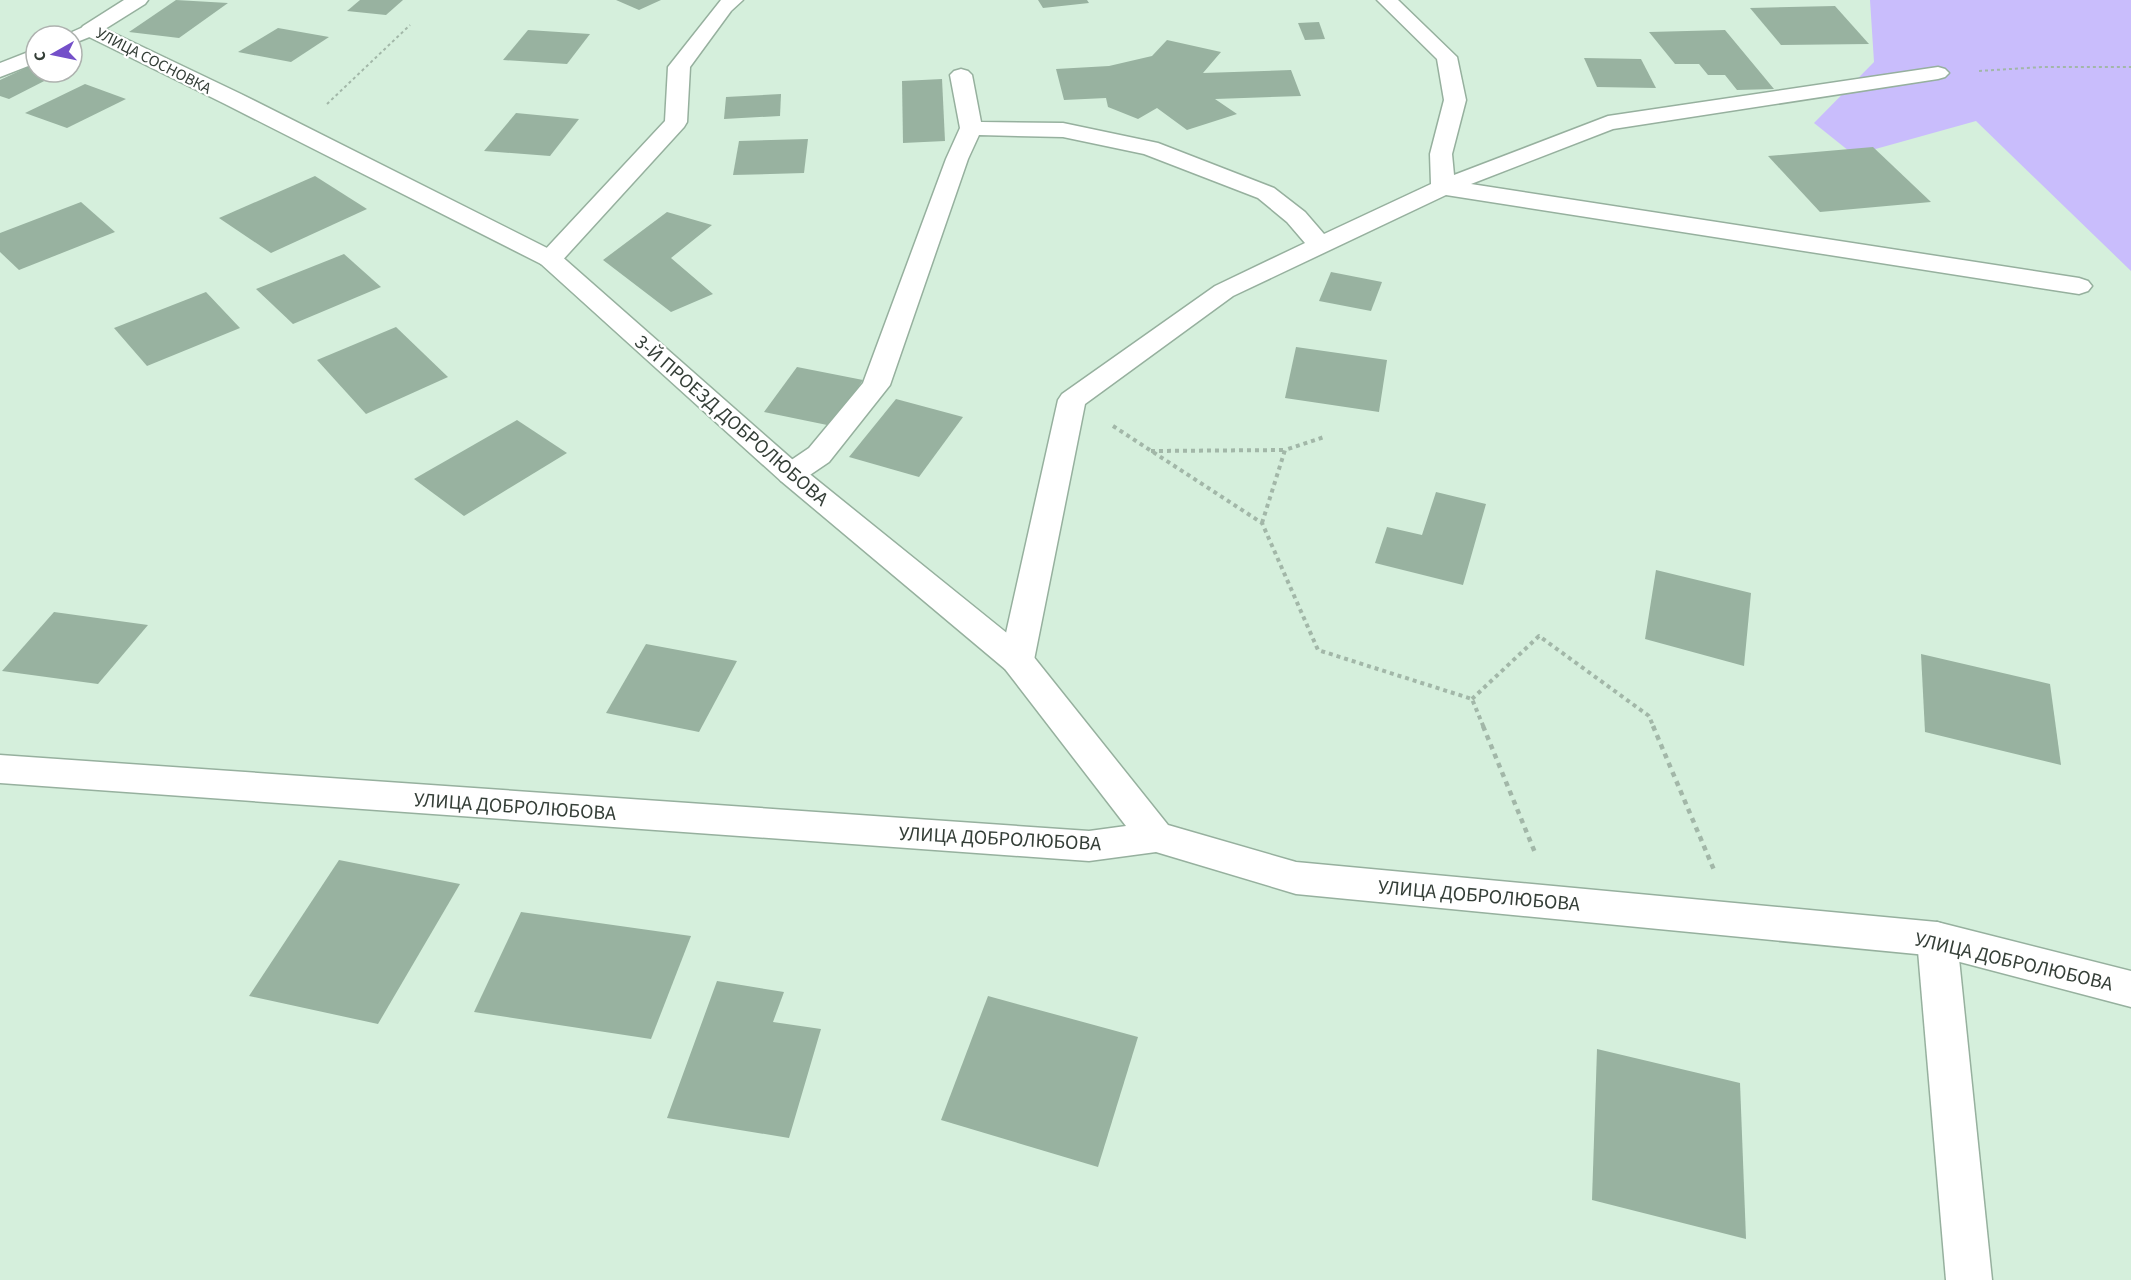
<svg xmlns="http://www.w3.org/2000/svg" width="2131" height="1280" font-family="'Source Sans 3',sans-serif">
	<style>
		.green { fill: #c9bdfc }
		.building { fill: #98b2a0 }
		.lines { fill: none; stroke-linecap: round; stroke-linejoin: round }
		.lane-casing { stroke: #96b09e; stroke-width: 3 }
		.street-casing { stroke: #96b09e; stroke-width: 3 }
		.path-far2 { stroke: #a2b7a8; stroke-width: 2; stroke-dasharray: 3 3; stroke-linecap: butt }
		.path-far1 { stroke: #a2b7a8; stroke-width: 4; stroke-dasharray: 4 4; stroke-linecap: butt }
		.path { stroke: #a2b7a8; stroke-width: 4.5; stroke-dasharray: 5 5; stroke-linecap: butt }
		.lane { fill: #fff; fill-rule: evenodd }
		.street { fill: #fff; fill-rule: evenodd }
		.labels { text-anchor: middle; stroke-width: 4.5; stroke-linejoin: round; paint-order: stroke }
		.far-street-label { font-size: 16px; fill: #343e37; stroke: #fff }
		.street-label { font-size: 20px; fill: #343e37; stroke: #fff }
	</style>
	<rect width="100%" height="100%" fill="#d5efdc"/>
	<!-- green -->
	<path class="green" d="M1870 0H2131V271L1976 121 1854 155 1814 123 1874 62Z"/>
	<!-- building -->
	<g class="building">
		<path d="M176 0 228 3 179 38 129 32Z"/>
		<path d="M360 0H403L386 15 347 11Z"/>
		<path d="M616 0H661L639 10Z"/>
		<path d="M1038 0H1087L1089 3 1043 8Z"/>
		<path d="M1835 6 1869 44 1781 45 1750 8Z"/>
		<path d="M1319 22 1325 39 1305 40 1298 23Z"/>
		<path d="M278 28 329 37 291 62 238 52Z"/>
		<path d="M528 30 590 34 567 64 503 60Z"/>
		<path d="M1725 30 1774 89 1737 90 1725 75H1708L1699 64H1675L1649 32Z"/>
		<path d="M1167 40 1221 52 1203 73 1291 70 1301 96 1215 99 1237 114 1187 130 1157 108 1138 119 1108 107 1106 98 1064 100 1056 69 1109 66 1152 56Z"/>
		<path d="M1584 58 1641 59 1656 88 1597 87Z"/>
		<path d="M30 66 36 68V72L58 74 9 99 0 96V80Z"/>
		<path d="M942 79 945 141 903 143 902 81Z"/>
		<path d="M85 84 126 99 67 128 25 113Z"/>
		<path d="M781 94 780 116 724 119 726 97Z"/>
		<path d="M516 113 579 119 550 156 484 151Z"/>
		<path d="M808 139 804 173 733 175 739 141Z"/>
		<path d="M1873 147 1931 202 1820 212 1768 156Z"/>
		<path d="M315 176 367 209 271 253 219 218Z"/>
		<path d="M81 202 115 232 19 270 0 252V233Z"/>
		<path d="M667 212 712 225 671 258 713 294 671 312 603 260Z"/>
		<path d="M344 254 381 287 293 324 256 289Z"/>
		<path d="M1331 272 1382 282 1371 311 1319 301Z"/>
		<path d="M206 292 240 328 147 366 114 328Z"/>
		<path d="M396 327 448 377 366 414 317 360Z"/>
		<path d="M1296 347 1387 360 1379 412 1285 398Z"/>
		<path d="M797 367 863 380 832 426 764 412Z"/>
		<path d="M896 399 963 417 919 477 849 457Z"/>
		<path d="M517 420 567 453 464 516 414 479Z"/>
		<path d="M1436 492 1486 504 1463 585 1375 563 1387 527 1422 535Z"/>
		<path d="M1656 570 1751 593 1744 666 1645 639Z"/>
		<path d="M54 612 148 625 98 684 2 671Z"/>
		<path d="M646 644 737 661 699 732 606 713Z"/>
		<path d="M1921 654 2050 684 2061 765 1925 732Z"/>
		<path d="M339 860 460 884 378 1024 249 996Z"/>
		<path d="M521 912 691 936 651 1039 474 1012Z"/>
		<path d="M717 981 784 992 773 1022 821 1029 789 1138 667 1118Z"/>
		<path d="M988 996 1138 1037 1098 1167 941 1120Z"/>
		<path d="M1597 1049 1740 1083 1746 1239 1592 1200Z"/>
	</g>
	<g class="lines">
		<defs>
			<g id="lane">
				<path d="M721 0H743L731 11 690 67 687 122 684 127 559 264 550 267 541 264 537 259 541 254 665 121 668 67Z"/>
				<path d="M1377 0H1398L1457 57 1466 100 1452 154 1454 175 1608 116 1938 67 1945 69 1949 73 1945 77 1938 79 1613 129 1471 184 2079 278 2088 281 2092 286 2088 291 2079 294 1446 195 1233 296 1085 404 1034 660 1029 669 1017 672 1005 669 1000 660 1058 400 1062 394 1215 286 1305 243 1287 222 1258 198 1144 154 1063 137 979 135 968 159 890 385 829 462 801 481 791 484 781 481 776 474 781 467 809 448 863 383 946 159 960 128 950 75 954 71 961 69 968 71 972 75 981 122 1063 123 1158 143 1274 188 1305 212 1324 234 1431 184 1430 154 1444 100 1437 59Z"/>
				<path d="M90 24 97 26 100 30 97 34 72 44V36H63Z"/>
				<path d="M36 49V63L0 77V63Z"/>
				<path d="M1937 922 1951 927 1957 939 1992 1280H1946L1917 939 1923 927Z"/>
			</g>
			<path id="street" d="M124 0H148L145 4 105 29 241 94 559 254 801 467 1029 651 1168 825 1296 862 1937 922 2131 971V1007L1937 956 1296 894 1156 852 1089 861 0 783V755L1089 831 1126 826 1005 669 781 481 541 264 225 104 83 34 80 30 83 26Z"/>
		</defs>
		<!-- lane casing -->
		<use href="#lane" class="lane-casing"/>
		<!-- street casing -->
		<use href="#street" class="street-casing"/>
		<!-- path-far2 -->
		<g class="path-far2">
			<path d="M1979 71 2042 67H2131"/>
			<path d="M327 104 410 25"/>
		</g>
		<!-- path-far1 -->
		<g class="path-far1">
			<path d="M1113 426 1262 523 1318 650 1472 699 1484 728"/>
			<path d="M1151 451 1285 450"/>
			<path d="M1262 523 1285 450 1324 437"/>
			<path d="M1472 699 1539 636 1649 716 1654 728"/>
		</g>
		<!-- path -->
		<g class="path">
			<path d="M1483 726 1536 855"/>
			<path d="M1653 726 1714 870"/>
		</g>
		<!-- lane -->
		<use href="#lane" class="lane"/>
		<!-- street -->
		<use href="#street" class="street"/>
	</g>
	<g class="labels">
		<!-- far-street labels -->
		<g class="far-street-label">
			<text transform="translate(154 60) rotate(27)" y="6">УЛИЦА СОСНОВКА</text>
		</g>
		<!-- street labels -->
		<g class="street-label">
			<text transform="translate(732 420) rotate(41)" y="7">3-Й ПРОЕЗД ДОБРОЛЮБОВА</text>
			<text transform="translate(515 806) rotate(4)" y="7">УЛИЦА ДОБРОЛЮБОВА</text>
			<text transform="translate(1000 838) rotate(3)" y="7">УЛИЦА ДОБРОЛЮБОВА</text>
			<text transform="translate(1479 895) rotate(5)" y="7">УЛИЦА ДОБРОЛЮБОВА</text>
			<text transform="translate(2014 961) rotate(13)" y="7">УЛИЦА ДОБРОЛЮБОВА</text>
		</g>
	</g>
	<!-- north arrow -->
	<g transform="translate(54 54) rotate(261)"><circle r="28" fill="#ffffff" stroke="#aeb2af" stroke-width="1.5"/>
	<path d="M0-4.5L10 22L0 15L-10 22Z" fill="#7450c9"/>
	<text y="-9" font-size="16" font-weight="bold" text-anchor="middle" fill="#343e37">С</text>
	</g>
</svg>
